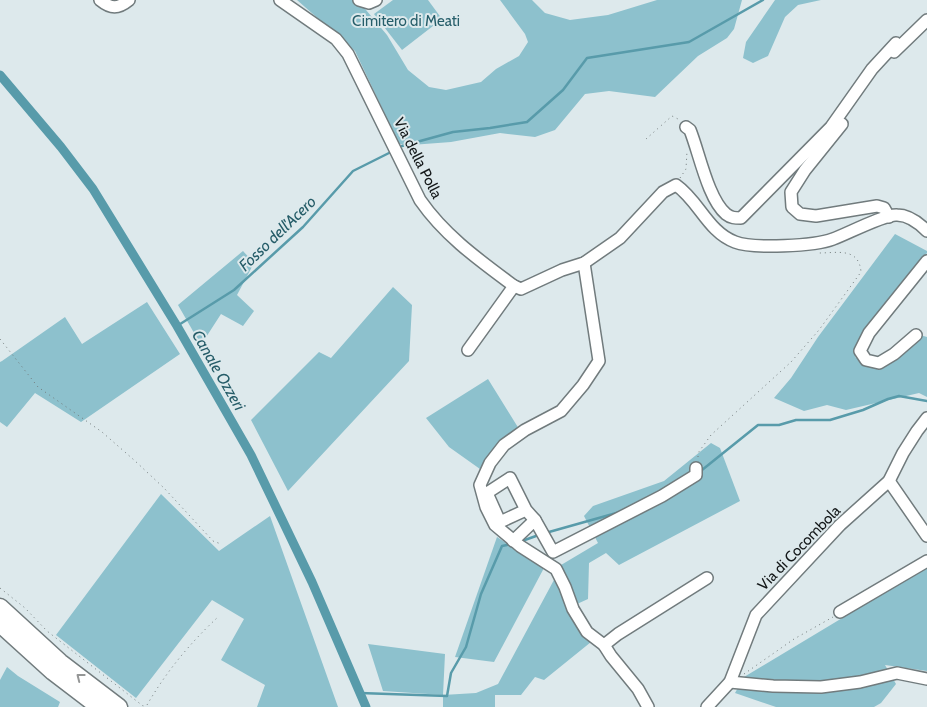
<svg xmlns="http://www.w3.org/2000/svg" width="927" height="707" font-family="Cabin,sans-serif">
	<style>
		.green { fill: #8dc1cd }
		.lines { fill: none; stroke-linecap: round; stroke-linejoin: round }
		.stream { stroke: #589baa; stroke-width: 2.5 }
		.canal { stroke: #589baa; stroke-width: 9 }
		.minor-casing { stroke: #717b7d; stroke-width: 14 }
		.highway-casing { stroke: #717b7d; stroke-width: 19 }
		.path { stroke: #71797a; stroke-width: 1; stroke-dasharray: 1 4; stroke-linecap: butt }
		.minor { stroke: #fff; stroke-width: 11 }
		.highway { stroke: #fff; stroke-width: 16 }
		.oneway { stroke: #959797 }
		.labels { text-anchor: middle; stroke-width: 4; stroke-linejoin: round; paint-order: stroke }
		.park-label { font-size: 15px; fill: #265e6a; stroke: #dde9ec }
		.street-label { font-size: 15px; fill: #131718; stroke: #dde9ec }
		.water-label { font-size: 16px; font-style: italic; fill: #255c68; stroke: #dde9ec }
	</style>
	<rect width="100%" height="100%" fill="#dde9ec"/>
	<!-- green -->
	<g class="green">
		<path d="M297 0H353L361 4 387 35 408 70 429 87 446 90 481 82 496 69 519 56 528 42 525 34 500 0H532L545 13 570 20 608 15 657 0H742L734 29 727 38 698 56 655 97 609 91 585 94 555 130 535 137 500 133 451 142 411 145 399 144 355 51Z"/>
		<path d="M393 0H428L442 19 402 50 374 14Z"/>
		<path d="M775 0H821L798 5 785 17 768 56 753 63 743 58 746 42Z"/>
		<path d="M895 234 927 251V253L859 339 855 357 879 370 900 357 920 335 927 337V397L919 393 846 410 827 405 804 411 774 398 791 378 818 337Z"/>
		<path d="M243 251 254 263 237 295 254 311 243 326 221 314 201 345 178 305Z"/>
		<path d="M393 287 412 305 409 361 288 491 251 420 319 352 331 358Z"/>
		<path d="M147 302 180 354 81 422 35 393 7 427 0 422V362L2 361 65 317 82 344Z"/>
		<path d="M488 379 519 429 495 448 480 469 449 447 426 418Z"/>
		<path d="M711 443 720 448 740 501 619 565 606 553 589 563 588 599 577 604 561 565 598 543 584 516 593 506 664 481Z"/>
		<path d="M161 494 219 551 270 516 338 707H257L265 685 221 660 244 619 212 600 136 698 56 635Z"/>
		<path d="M497 537 544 568 494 662 455 657Z"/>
		<path d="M927 567V671L885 665 896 684 881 703 874 707H776L735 693 744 677Z"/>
		<path d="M555 578 565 598 575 625 591 642 544 680 535 677 521 695H495V707H443V695L383 691 368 644 445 654 443 695 476 693 498 684Z"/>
		<path d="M7 667 18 676 60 702 58 707H0V680Z"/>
	</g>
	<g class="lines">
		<!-- stream -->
		<g class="stream">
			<path d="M402 146 453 132 490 128 527 122 563 90 587 58 689 42 763 0"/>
			<path d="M177 326 234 290 303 227 353 171 389 153"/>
			<path d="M702 470 758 425H779L796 420H830L863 410 888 399 899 396 927 401"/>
			<path d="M549 532 620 512"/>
			<path d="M522 541 536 536"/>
			<path d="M360 693 447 696 451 673 466 647 481 594 502 546 507 545"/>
		</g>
		<!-- canal -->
		<path class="canal" d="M0 75 61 147 93 189 177 326 251 455 312 582 366 707"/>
		<defs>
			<g id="minor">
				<path d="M100 0C111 9 118 9 129 0"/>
				<path d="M280 0 336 39 348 54 420 200C445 236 479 260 514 286L521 289 562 270 584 263 620 238 663 192 676 185C699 201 708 232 735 242 753 249 815 246 833 239 847 234 885 214 897 215 909 215 919 223 927 231"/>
				<path d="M359 0 369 3 376 0"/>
				<path d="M894 52 927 20"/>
				<path d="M842 124 805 170 791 192 792 207 800 214 816 216 877 206 884 208 889 217"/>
				<path d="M686 127 690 130C699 152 708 199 726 214 731 218 735 218 741 218L831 127 872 69 896 43"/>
				<path d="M584 263 599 361 583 385 561 411 525 430 504 445 490 463 480 485 486 507 495 525 520 546 556 569 565 587 573 609 587 632 604 645 611 656 638 689 648 707"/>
				<path d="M916 335 894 354 879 363 866 360 860 351 869 333 927 261"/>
				<path d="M468 350 514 286"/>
				<path d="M889 481 927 536"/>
				<path d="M526 510 510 478 487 493 500 522 526 510 535 520"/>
				<path d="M513 541 535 520 553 552 662 496 696 475V468"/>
				<path d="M840 612 927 561"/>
				<path d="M604 645 618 634 707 578"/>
				<path d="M730 682 773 686 821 687 860 682 897 673 927 679"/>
				<path d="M707 707 730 682 756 615 840 525 889 481 903 453 917 431 927 418"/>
			</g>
			<g id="highway">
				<path d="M0 607 60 662 119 707"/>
				<path d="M0 624 53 672 99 707"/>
			</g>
		</defs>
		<!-- minor casing -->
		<use href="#minor" class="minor-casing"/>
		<!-- highway casing -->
		<use href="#highway" class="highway-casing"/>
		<!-- path -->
		<g class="path">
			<path d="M646 139 672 116 680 120"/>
			<path d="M680 178 686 169 687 151"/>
			<path d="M0 339 38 387 102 432 134 460 164 488 213 541 221 544"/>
			<path d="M698 457V453L711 435 791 362 819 330 861 272C859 247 837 253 819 253"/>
			<path d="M0 588 25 608 47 631 143 706 147 705C166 672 190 643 218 617"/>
			<path d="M744 674 794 639 833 617"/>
		</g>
		<!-- minor -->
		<use href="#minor" class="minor"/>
		<!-- highway -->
		<use href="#highway" class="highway"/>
	</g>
	<!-- one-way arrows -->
	<defs><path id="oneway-chevron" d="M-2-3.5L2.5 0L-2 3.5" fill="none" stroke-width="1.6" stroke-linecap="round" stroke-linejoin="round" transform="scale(1.25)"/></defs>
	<use class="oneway" href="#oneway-chevron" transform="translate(80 677) rotate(-142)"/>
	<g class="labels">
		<!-- park labels -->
		<g class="park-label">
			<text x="406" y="26">Cimitero di Meati</text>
		</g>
		<!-- street labels -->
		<g class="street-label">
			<text transform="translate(418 158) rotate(63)" y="5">Via della Polla</text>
			<text transform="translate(799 548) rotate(-46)" y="5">Via di Cocombola</text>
		</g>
		<!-- water labels -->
		<g class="water-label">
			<text transform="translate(277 233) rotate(-44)" y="6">Fosso dell'Acero</text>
			<text transform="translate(219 370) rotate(60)" y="6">Canale Ozzeri</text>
		</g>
	</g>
</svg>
